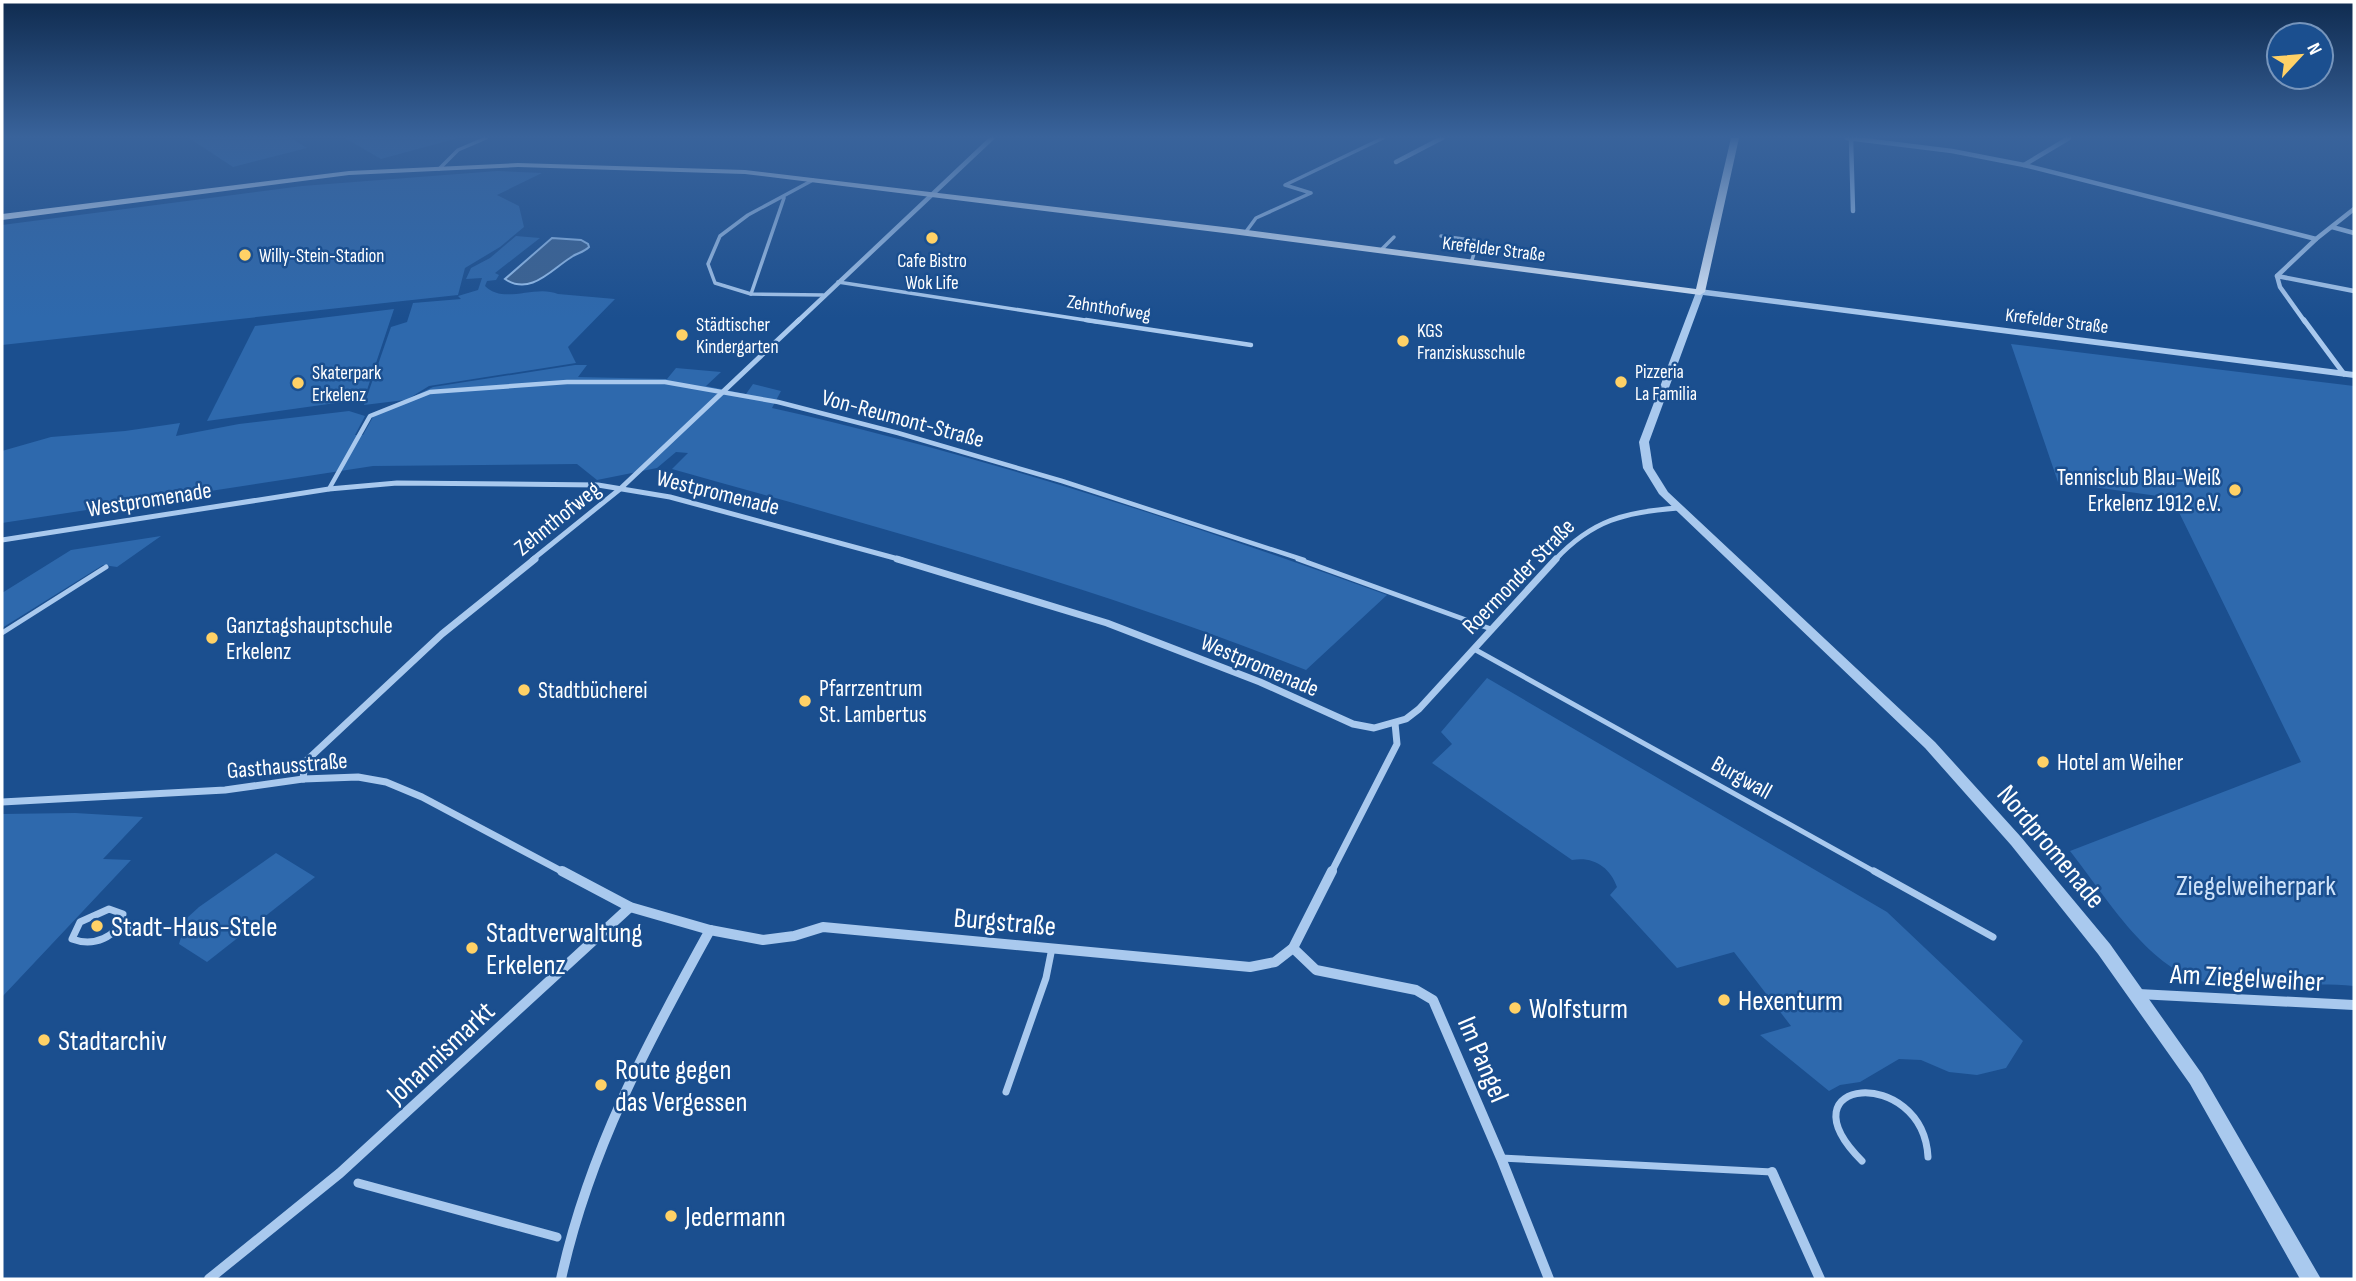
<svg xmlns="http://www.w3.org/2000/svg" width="2356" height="1281" font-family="'Sofia Sans Condensed',sans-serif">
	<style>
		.green { fill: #2e69ad }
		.water { fill: #3c6290; stroke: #9cc4f0; stroke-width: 2 }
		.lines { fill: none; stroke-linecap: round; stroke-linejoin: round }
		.service-far3 { stroke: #a9c9ee; stroke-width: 3.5 }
		.service-far2 { stroke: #a9c9ee; stroke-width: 4.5 }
		.service-far1 { stroke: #a9c9ee; stroke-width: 5 }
		.service { stroke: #a9c9ee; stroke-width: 7 }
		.pedestrian { stroke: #a9c9ee; stroke-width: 9 }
		.minor-far3 { stroke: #a9c9ee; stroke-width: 4.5 }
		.minor-far2 { stroke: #a9c9ee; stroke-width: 5 }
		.minor-far1 { stroke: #a9c9ee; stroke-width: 7 }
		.minor { stroke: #a9c9ee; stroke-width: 10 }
		.tertiary { fill: #a9c9ee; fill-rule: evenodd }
		.secondary { fill: #d6e6fa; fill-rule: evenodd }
		.poi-dot { fill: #ffd166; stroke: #1b4f8f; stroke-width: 2.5 }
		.labels { text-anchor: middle; stroke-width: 5; stroke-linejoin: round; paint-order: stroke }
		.far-street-label { font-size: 19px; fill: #fff; stroke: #1b4f8f }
		.far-poi-label { font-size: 19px; fill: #fff; stroke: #1b4f8f; text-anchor: start }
		.street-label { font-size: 23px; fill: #fff; stroke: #1b4f8f }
		.poi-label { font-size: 23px; fill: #fff; stroke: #1b4f8f; text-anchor: start }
		.near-street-label { font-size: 28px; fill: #fff; stroke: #1b4f8f }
		.near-park-label { font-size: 28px; fill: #cfe3fa; stroke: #1b4f8f }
		.near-poi-label { font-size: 28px; fill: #fff; stroke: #1b4f8f; text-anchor: start }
	</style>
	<rect width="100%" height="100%" fill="#1b4f8f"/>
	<!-- green -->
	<g class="green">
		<path d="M189 138H291L307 148 233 167Z"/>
		<path d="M345 138H458L381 159Z"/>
		<path d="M497 171 542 173 497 195 519 206 524 227 500 247 465 268 458 295 2 345V225L302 186Z"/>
		<path d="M516 236 540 238 495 273 499 275 496 280 487 281 485 286C504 305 535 284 558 294L615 299 568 347 576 363 429 386 408 399 433 387 575 365H587L578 377 667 379 676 368 721 372 706 386 746 394 753 384 781 391 772 408C981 455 1185 522 1387 595L1306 670C1099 588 886 529 672 469L688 453 676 452 657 468 597 480 577 464 373 466 2 523V451L51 437 125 431 180 423 176 436 239 424 349 411 365 416 355 435H363L373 417 405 400 364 405 391 327 407 322 413 303 461 299 458 296 478 290 482 278 466 279 471 268 490 258Z"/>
		<path d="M394 309 364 399 207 421 255 326Z"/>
		<path d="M2011 344 2354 386V986C2307 981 2257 990 2210 983 2151 974 2105 895 2070 851L2301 762 2172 498 2058 482Z"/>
		<path d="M161 536 117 567 103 565 2 628V593L71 550Z"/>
		<path d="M1487 678 1887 912 2023 1041 2006 1068 1977 1075 1949 1072 1921 1060 1899 1059 1860 1082 1840 1085 1829 1091 1760 1035 1791 1026 1734 952 1677 968 1610 895 1617 887C1610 867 1593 856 1572 860L1432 763 1452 744 1441 732Z"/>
		<path d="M75 813 143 817 103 859 131 860 2 997V814Z"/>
		<path d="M276 853 315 877 207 962 179 944 187 918 199 907Z"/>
	</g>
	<!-- water -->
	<path class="water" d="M552 238 581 240 588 244 589 247C583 253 576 253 570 258 551 270 530 296 505 279Z"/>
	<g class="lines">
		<!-- service-far3 -->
		<g class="service-far3">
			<path d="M439 169 458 150 486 138"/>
			<path d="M813 180 748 215 720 236 708 264 715 283 751 294 823 295"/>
			<path d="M1245 233 1256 218 1311 193 1285 185 1383 138"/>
			<path d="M1441 236 1478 241 1471 263"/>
			<path d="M1380 251 1394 237"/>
			<path d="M838 282 1098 322"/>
			<path d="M751 294 784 198"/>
		</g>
		<!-- service-far2 -->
		<g class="service-far2">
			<path d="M1086 320 1251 345"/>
			<path d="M329 489 370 416 430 392 567 382H665L778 402 898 433 1062 481 1304 560"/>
		</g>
		<!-- service-far1 -->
		<g class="service-far1">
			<path d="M1298 559 1491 629"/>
			<path d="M2 633 106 567"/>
			<path d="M1474 649 1877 873"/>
		</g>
		<!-- service -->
		<g class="service">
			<path d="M1874 871 1993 937"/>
			<path d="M109 909 123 914C118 938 93 947 72 939L80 922Z"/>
			<path d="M117 929 145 926"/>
			<path d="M1006 1092 1046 978 1052 948"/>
			<path d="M1501 1158 1772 1172"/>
			<path d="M1862 1161C1778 1077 1923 1065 1928 1157"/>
		</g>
		<!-- pedestrian -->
		<path class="pedestrian" d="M358 1183 557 1237"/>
		<!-- minor-far3 -->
		<g class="minor-far3">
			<path d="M1847 138 1952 151 2024 165 2316 239"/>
			<path d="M1851 139 1853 211"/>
			<path d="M1396 162 1442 138"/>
			<path d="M2024 165 2069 138"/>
			<path d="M2332 227 2354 233"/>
			<path d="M2277 276 2354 291"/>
			<path d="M797 322 992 138"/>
			<path d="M2305 322 2280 287 2277 276 2316 239 2354 209"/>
		</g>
		<!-- minor-far2 -->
		<g class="minor-far2">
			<path d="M2304 320 2344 374"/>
			<path d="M2 540 329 489 397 483 598 485 670 497 902 560"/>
			<path d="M532 560 620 489 799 320"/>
			<path d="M1555 560C1592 520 1625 512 1678 508"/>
		</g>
		<!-- minor-far1 -->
		<g class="minor-far1">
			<path d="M897 559 1107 623 1260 682 1353 724 1374 728 1406 719 1419 709 1556 559"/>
			<path d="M303 779 305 762 442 634 535 559"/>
			<path d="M2 802 225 790 303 779 358 777 386 782 422 797 565 873"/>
			<path d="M1331 873 1397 744 1395 723"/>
		</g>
		<!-- minor -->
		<g class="minor">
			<path d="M562 871 630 907 710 930 763 940 794 936 823 927 1250 967 1275 962 1293 948 1332 871"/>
			<path d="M1293 948 1316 970 1416 990 1433 1000 1501 1158 1549 1279"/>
			<path d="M2138 994 2354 1005"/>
			<path d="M1772 1172 1820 1279"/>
			<path d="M209 1279 340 1173 630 907"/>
			<path d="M561 1279C589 1151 647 1044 710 930"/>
		</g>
		<!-- tertiary -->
		<path class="tertiary" d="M1700 289 2354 372V378L1703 295 1649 442 1653 468 1668 492 1935 742 2021 837 2110 944 2202 1074 2321 1279H2300L2190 1084 2098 954 2011 845 1925 748 1659 494 1643 468 1639 442 1696 292Z"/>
		<!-- secondary -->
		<path class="secondary" d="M1731 138H1739L1705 292 1700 295 1232 234 745 174 518 167 349 175 2 220V214L349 171 518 163 745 170 1232 228 1696 289Z"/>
	</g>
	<!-- sky -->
	<linearGradient id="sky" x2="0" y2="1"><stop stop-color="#0f2b4f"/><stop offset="0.43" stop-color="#39639b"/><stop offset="1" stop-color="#39639b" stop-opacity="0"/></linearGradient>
	<rect width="2356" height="318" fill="url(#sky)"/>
	<!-- markers -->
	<g class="poi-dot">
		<circle cx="932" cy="238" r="7"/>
		<circle cx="245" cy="255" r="7"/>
		<circle cx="682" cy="335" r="7"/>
		<circle cx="1403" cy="341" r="7"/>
		<circle cx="1621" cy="382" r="7"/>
		<circle cx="298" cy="383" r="7"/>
		<circle cx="2235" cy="490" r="7"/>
		<circle cx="212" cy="638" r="7"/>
		<circle cx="524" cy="690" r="7"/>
		<circle cx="805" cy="701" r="7"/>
		<circle cx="2043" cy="762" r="7"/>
		<circle cx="97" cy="926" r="7"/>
		<circle cx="472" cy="948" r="7"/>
		<circle cx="1724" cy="1000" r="7"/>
		<circle cx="1515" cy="1008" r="7"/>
		<circle cx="44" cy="1040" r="7"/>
		<circle cx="601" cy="1085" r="7"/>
		<circle cx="671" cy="1216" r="7"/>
	</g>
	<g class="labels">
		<!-- far-street labels -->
		<g class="far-street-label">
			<text transform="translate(1494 248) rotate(7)" y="7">Krefelder Straße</text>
			<text transform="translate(1109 307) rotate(9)" y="7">Zehnthofweg</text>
			<text transform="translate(2057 320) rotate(7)" y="7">Krefelder Straße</text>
		</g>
		<!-- far-poi labels -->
		<g class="far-poi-label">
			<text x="259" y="262">Willy-Stein-Stadion</text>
			<text x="932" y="267" text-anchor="middle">Cafe Bistro<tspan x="932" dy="22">Wok Life</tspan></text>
			<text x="696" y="331">Städtischer<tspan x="696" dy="22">Kindergarten</tspan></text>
			<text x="1417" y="337">KGS<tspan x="1417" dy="22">Franziskusschule</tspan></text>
			<text x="1635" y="378">Pizzeria<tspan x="1635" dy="22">La Familia</tspan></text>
			<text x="312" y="379">Skaterpark<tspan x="312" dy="22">Erkelenz</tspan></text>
		</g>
		<!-- street labels -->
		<g class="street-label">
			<text transform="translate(903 418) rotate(15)" y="8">Von-Reumont-Straße</text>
			<text transform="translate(718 492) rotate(14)" y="8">Westpromenade</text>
			<text transform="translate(149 499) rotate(-9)" y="8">Westpromenade</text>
			<text transform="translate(557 518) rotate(-39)" y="8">Zehnthofweg</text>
			<text transform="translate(1518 576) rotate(-46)" y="8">Roermonder Straße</text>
			<text transform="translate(1260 665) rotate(23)" y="8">Westpromenade</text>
			<text transform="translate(287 765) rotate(-5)" y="8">Gasthausstraße</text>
			<text transform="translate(1742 777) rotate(29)" y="8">Burgwall</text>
		</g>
		<!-- poi labels -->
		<g class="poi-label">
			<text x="2221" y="485" text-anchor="end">Tennisclub Blau-Weiß<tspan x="2221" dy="26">Erkelenz 1912 e.V.</tspan></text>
			<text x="226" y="633">Ganztagshauptschule<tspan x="226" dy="26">Erkelenz</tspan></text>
			<text x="819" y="696">Pfarrzentrum<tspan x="819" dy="26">St. Lambertus</tspan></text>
			<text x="538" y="698">Stadtbücherei</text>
			<text x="2057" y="770">Hotel am Weiher</text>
		</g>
		<!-- near-street labels -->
		<g class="near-street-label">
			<text transform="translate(2052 846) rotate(50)" y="10">Nordpromenade</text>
			<text transform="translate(1005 921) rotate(5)" y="10">Burgstraße</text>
			<text transform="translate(2247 977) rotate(3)" y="10">Am Ziegelweiher</text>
			<text transform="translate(440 1052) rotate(-43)" y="10">Johannismarkt</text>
			<text transform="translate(1484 1059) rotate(67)" y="10">Im Pangel</text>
		</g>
		<!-- near-park labels -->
		<g class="near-park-label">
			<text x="2256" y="895">Ziegelweiherpark</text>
		</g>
		<!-- near-poi labels -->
		<g class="near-poi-label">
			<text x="111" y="936">Stadt-Haus-Stele</text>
			<text x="486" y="942">Stadtverwaltung<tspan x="486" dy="32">Erkelenz</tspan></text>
			<text x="1738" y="1010">Hexenturm</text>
			<text x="1529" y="1018">Wolfsturm</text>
			<text x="58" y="1050">Stadtarchiv</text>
			<text x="615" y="1079">Route gegen<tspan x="615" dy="32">das Vergessen</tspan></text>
			<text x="685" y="1226">Jedermann</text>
		</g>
	</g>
	<!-- border -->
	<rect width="2356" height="1281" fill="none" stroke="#ffffff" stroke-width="7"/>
	<!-- north arrow -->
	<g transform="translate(2300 56) rotate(64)"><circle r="33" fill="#1b4f8f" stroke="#7695bc" stroke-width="2"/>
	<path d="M0-5L12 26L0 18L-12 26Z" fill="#ffd166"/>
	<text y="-10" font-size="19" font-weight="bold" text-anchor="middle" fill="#ffffff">N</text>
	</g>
</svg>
